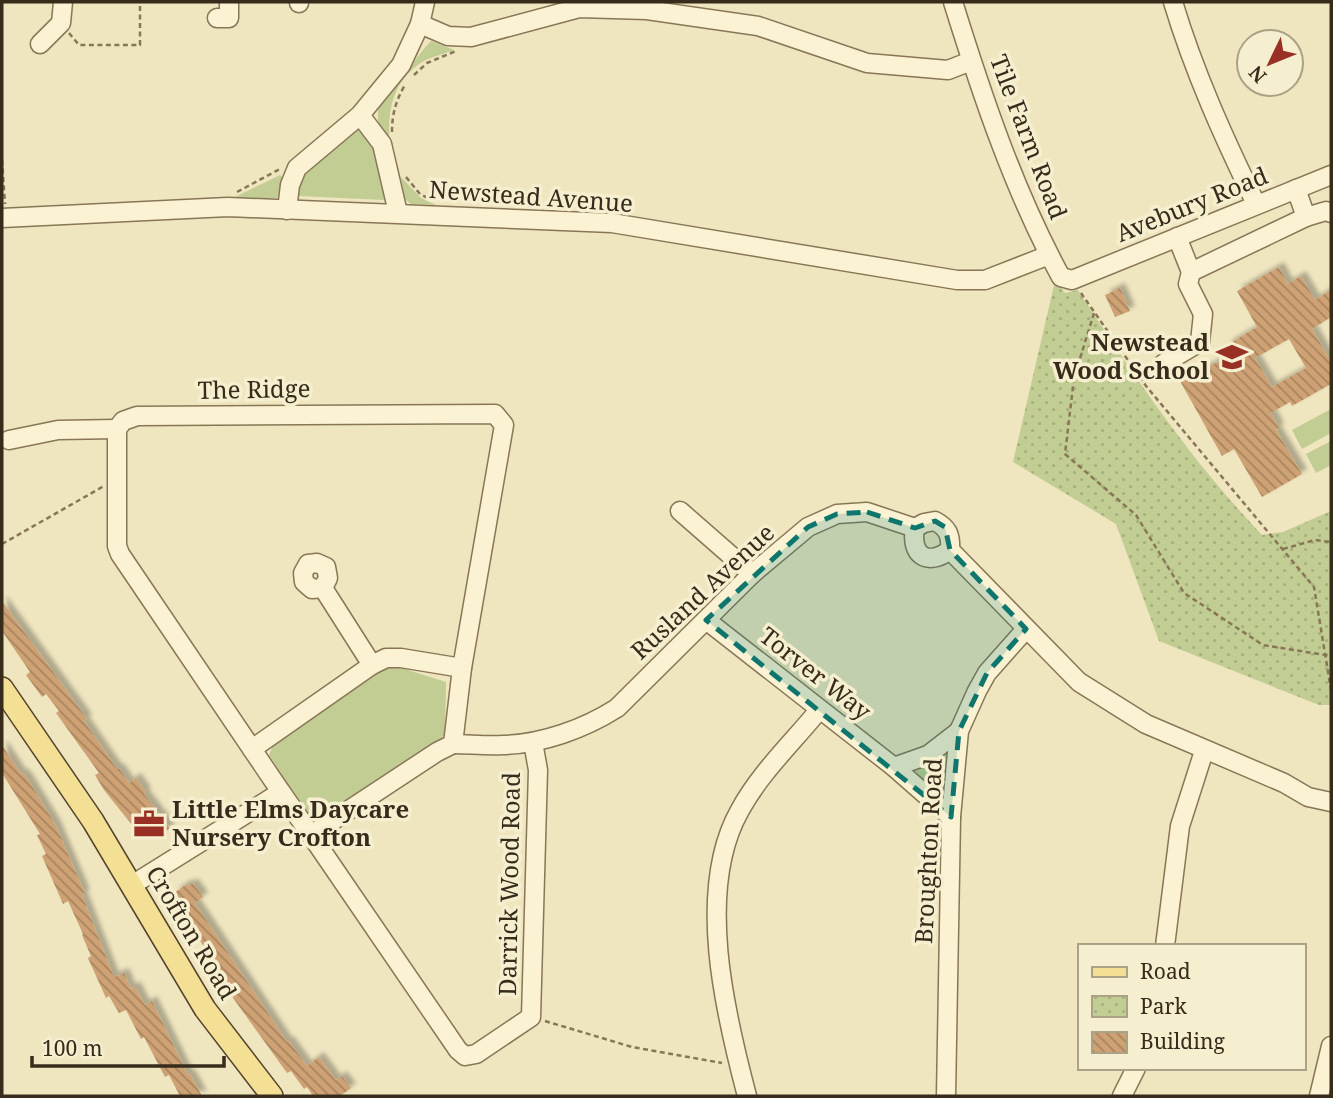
<svg xmlns="http://www.w3.org/2000/svg" width="1333" height="1098" font-family="'Noto Serif',serif">
	<style>
		.grass { fill: #c1cd93 }
		.park { fill: url(#park-dots) }
		.building { fill: url(#building-back-hatch); fill-rule: evenodd; filter: url(#shadow) }
		.lines { fill: none; stroke-linecap: round; stroke-linejoin: round }
		.minor-casing { stroke: #887657; stroke-width: 21 }
		.major-casing { stroke: #55432c; stroke-width: 24 }
		.path { stroke: #887657; stroke-width: 2.5; stroke-dasharray: 5 3.5; stroke-linecap: butt }
		.minor { stroke: #faf2d2; stroke-width: 18 }
		.major { stroke: #f4e095; stroke-width: 21 }
		.marked { fill: #0f766e; fill-opacity: 0.2; stroke: #0f766e; stroke-width: 5; stroke-dasharray: 14 9; stroke-linejoin: round }
		.labels { text-anchor: middle; stroke-width: 7; stroke-linejoin: round; paint-order: stroke }
		.street-label { font-size: 24px; fill: #372c1c; stroke: #f6efcf }
		.poi-label { font-size: 24px; font-weight: bold; fill: #372c1c; stroke: #f6efcf; text-anchor: end }
	</style>
	<defs>
		<pattern id="park-dots" width="8" height="8" patternUnits="userSpaceOnUse" patternTransform="scale(1.75)"><rect width="8" height="8" fill="#c1cd93"/><path d="M2 2h.1M6 6h.1" fill="none" stroke="#a6b07e" stroke-width="1.8" stroke-linecap="round"/></pattern>
		<pattern id="building-back-hatch" width="6" height="6" patternUnits="userSpaceOnUse" patternTransform="scale(1.75)"><rect width="6" height="6" fill="#cea274"/><path d="M-1 5l2 2M0 0l6 6M5-1l2 2" fill="none" stroke="#a8845e"/></pattern>
		<filter id="shadow"><feDropShadow dx="5" dy="-5" stdDeviation="2" flood-color="#0004"/></filter>
	</defs>
	<rect width="100%" height="100%" fill="#efe5bf"/>
	<!-- grass -->
	<g class="grass">
		<path d="M431 41 454 50C444 54 431 57 422 62 391 82 387 113 390 146L378 121V109C398 87 411 62 431 41Z"/>
		<path d="M356 129 362 130 371 142 388 193 385 200 299 196 298 186 300 176Z"/>
		<path d="M280 175 283 178 277 198 231 199Z"/>
		<path d="M401 177 421 198 436 205 411 204 404 198Z"/>
		<path d="M1331 409V433L1302 449 1292 430Z"/>
		<path d="M1331 441V465L1316 473 1306 454Z"/>
		<path d="M395 666 446 682 445 734 434 746 323 820 310 817 269 755 275 741 380 671Z"/>
		<path d="M948 745 941 798 906 770Z"/>
	</g>
	<!-- park -->
	<path class="park" d="M1055 281 1065 293 1078 290C1135 378 1190 459 1262 535L1283 532 1331 511V705H1319L1159 641 1116 524 1013 462Z"/>
	<!-- building -->
	<g class="building">
		<path d="M1279 267 1288 284 1301 276 1315 300 1331 290V317L1312 329 1331 362V384L1292 406 1290 402 1271 413 1279 428 1276 430 1302 474 1262 497 1234 449 1222 456 1180 381 1232 355 1227 345 1257 327 1237 291ZM1289 339 1306 368 1272 387 1255 358Z"/>
		<path d="M1120 288 1130 311 1115 317 1105 295Z"/>
		<path d="M2 601 87 719 84 721 117 769 119 768 129 783 136 778 146 792 144 794 170 828 156 838 150 831 141 836 120 810 104 790 95 775 99 773 56 713 59 711 46 694 42 697 26 675 30 672 2 631Z"/>
		<path d="M2 745 21 774 23 773 29 781 56 826 85 894 82 895 114 977 124 973 131 989 135 986 145 1005 152 1001 188 1075 190 1074 202 1096H180L169 1075 165 1077 144 1037 141 1039 126 1010 119 1013 109 996 106 998 88 958 91 956 82 935 83 934 68 901 63 904 42 856 46 854 37 835 40 834 2 773Z"/>
		<path d="M193 883 203 897 195 903 287 1042 289 1041 307 1066 319 1057 336 1080 342 1076 351 1088 340 1096H313L307 1087 304 1089 291 1071 287 1073 223 984 205 956 209 954 175 904 180 901 174 893 187 884 189 886Z"/>
	</g>
	<g class="lines">
		<defs>
			<g id="minor">
				<path d="M299 2V3"/>
				<path d="M953 2C982 95 1014 191 1061 277L1072 280 1331 175"/>
				<path d="M1173 2C1194 72 1224 138 1256 204"/>
				<path d="M217 18H229V2"/>
				<path d="M420 24 448 36 471 37 579 8 647 10 758 26 867 63 948 70 971 61"/>
				<path d="M40 44 61 23 63 2"/>
				<path d="M360 115 382 144 398 213"/>
				<path d="M1296 189 1306 217 1326 211 1331 213"/>
				<path d="M287 210 290 185 297 168 360 115 401 65 420 24 425 2"/>
				<path d="M2 218 228 207 612 223 957 280H985L1049 255"/>
				<path d="M1177 237 1191 272"/>
				<path d="M1163 364 1200 342 1203 314 1188 284 1191 272 1306 217"/>
				<path d="M9 440 58 430 117 429"/>
				<path d="M680 511 752 574"/>
				<path d="M935 521C948 528 951 535 950 550 927 567 910 555 915 528L924 523Z"/>
				<path d="M950 550 1079 682 1146 724 1284 783 1308 797 1331 802"/>
				<path d="M323 588 328 578 326 567 317 563 308 564 303 573 304 582 312 589 323 588 372 665"/>
				<path d="M706 620 894 767 951 817"/>
				<path d="M453 744C469 744 486 746 503 745 542 744 584 729 617 708L752 574 808 527 837 514 867 512 915 528"/>
				<path d="M894 767 928 755 959 731"/>
				<path d="M281 792 120 554 117 546V429L123 421 137 416 495 414 504 425 462 668"/>
				<path d="M311 835 458 1050 465 1056 476 1054 531 1017 538 770 533 742"/>
				<path d="M132 885 281 792 311 835 437 752 453 744 462 668 401 658H386L372 665 252 749"/>
				<path d="M1165 946 1180 826 1204 751"/>
				<path d="M747 1096C725 1013 695 889 740 810 760 773 793 742 819 710"/>
				<path d="M946 1096 951 817 959 731 977 691 987 673 1026 629"/>
				<path d="M1122 1096 1136 1068"/>
				<path d="M1319 1096 1331 1046"/>
			</g>
			<path id="major" d="M2 688 93 821 205 1009 272 1096"/>
		</defs>
		<!-- minor casing -->
		<use href="#minor" class="minor-casing"/>
		<!-- major casing -->
		<use href="#major" class="major-casing"/>
		<!-- path -->
		<g class="path">
			<path d="M69 33 79 45H140V2"/>
			<path d="M414 75 427 63 456 51"/>
			<path d="M392 132C392 114 396 100 405 85"/>
			<path d="M2 160 5 204"/>
			<path d="M406 177 420 194 432 200"/>
			<path d="M237 192 280 169"/>
			<path d="M1081 293 1146 386 1314 587 1331 690"/>
			<path d="M1094 313 1074 378 1065 454 1136 515 1184 593 1263 645 1331 656"/>
			<path d="M2 544 104 486"/>
			<path d="M1283 549 1315 540 1331 542"/>
			<path d="M545 1021 632 1047 722 1063"/>
		</g>
		<!-- minor -->
		<use href="#minor" class="minor"/>
		<!-- major -->
		<use href="#major" class="major"/>
	</g>
	<!-- marked area -->
	<path class="marked" d="M867 512 915 528 935 521 945 527 950 550 1026 629 987 673 959 731 951 817 706 620 808 527 837 514Z"/>
	<!-- icons -->
	<defs>
		<symbol id="school-bare" viewBox="-9 -9 18 18"><path d="M0-5L7-2L0 1L-7-2ZM-4 1L0 2.5L4 1V4Q0 6-4 4Z" fill="#993025" stroke="#f6efcf" stroke-width="2.5" paint-order="stroke"/></symbol>
		<symbol id="office-bare" viewBox="-9 -9 18 18"><path d="M-6-3h4V-5.5h4V-3h4V5H-6ZM-1-4.5V-3h2v-1.5ZM-6 0V1H6V0Z" fill="#993025" stroke="#f6efcf" stroke-width="2.5" paint-order="stroke"/></symbol>
	</defs>
	<g fill-rule="evenodd">
		<use href="#school-bare" x="1210" y="335" width="44" height="44"/>
		<use href="#office-bare" x="127" y="802" width="44" height="44"/>
	</g>
	<g class="labels">
		<!-- street labels -->
		<g class="street-label">
			<text transform="translate(1028 137) rotate(69)" y="8">Tile Farm Road</text>
			<text transform="translate(531 197) rotate(4)" y="8">Newstead Avenue</text>
			<text transform="translate(1192 205) rotate(-22)" y="8">Avebury Road</text>
			<text transform="translate(254 390) rotate(-1)" y="8">The Ridge</text>
			<text transform="translate(703 592) rotate(-43)" y="8">Rusland Avenue</text>
			<text transform="translate(815 674) rotate(38)" y="8">Torver Way</text>
			<text transform="translate(929 851) rotate(-87)" y="8">Broughton Road</text>
			<text transform="translate(510 884) rotate(-89)" y="8">Darrick Wood Road</text>
			<text transform="translate(191 933) rotate(59)" y="8">Crofton Road</text>
		</g>
		<!-- poi labels -->
		<g class="poi-label">
			<text x="1209" y="351">Newstead<tspan x="1209" dy="28">Wood School</tspan></text>
			<text x="172" y="818" text-anchor="start">Little Elms Daycare<tspan x="172" dy="28">Nursery Crofton</tspan></text>
		</g>
	</g>
	<!-- border -->
	<rect width="1333" height="1098" fill="none" stroke="#372c1c" stroke-width="7"/>
	<!-- legend -->
	<rect x="1078" y="944" width="228" height="126" fill="#f6efcf" stroke="#aaa187" stroke-width="2"/>
	<rect x="1092" y="967" width="35" height="10" fill="#f4e095" stroke="#aaa187" stroke-width="2"/>
	<text x="1140" y="979" font-size="21" fill="#372c1c">Road</text>
	<rect x="1092" y="996" width="35" height="21" fill="url(#park-dots)" stroke="#aaa187" stroke-width="2"/>
	<text x="1140" y="1014" font-size="21" fill="#372c1c">Park</text>
	<rect x="1092" y="1032" width="35" height="21" fill="url(#building-back-hatch)" stroke="#aaa187" stroke-width="2"/>
	<text x="1140" y="1049" font-size="21" fill="#372c1c">Building</text>
	<!-- north arrow -->
	<g transform="translate(1270 63) rotate(227)"><circle r="33" fill="#f6efcf" stroke="#aaa187" stroke-width="2"/>
	<path d="M0-5L12 26L0 18L-12 26Z" fill="#993025"/>
	<text y="-10" font-size="19" font-weight="bold" text-anchor="middle" fill="#372c1c">N</text>
	</g>
	<!-- scale -->
	<path d="M32 1056v10h192v-10" fill="none" stroke="#372c1c" stroke-width="3.5"/>
	<text x="42" y="1056" font-size="21" fill="#372c1c" stroke="#f6efcf" stroke-width="5" paint-order="stroke">100 m</text>
</svg>
